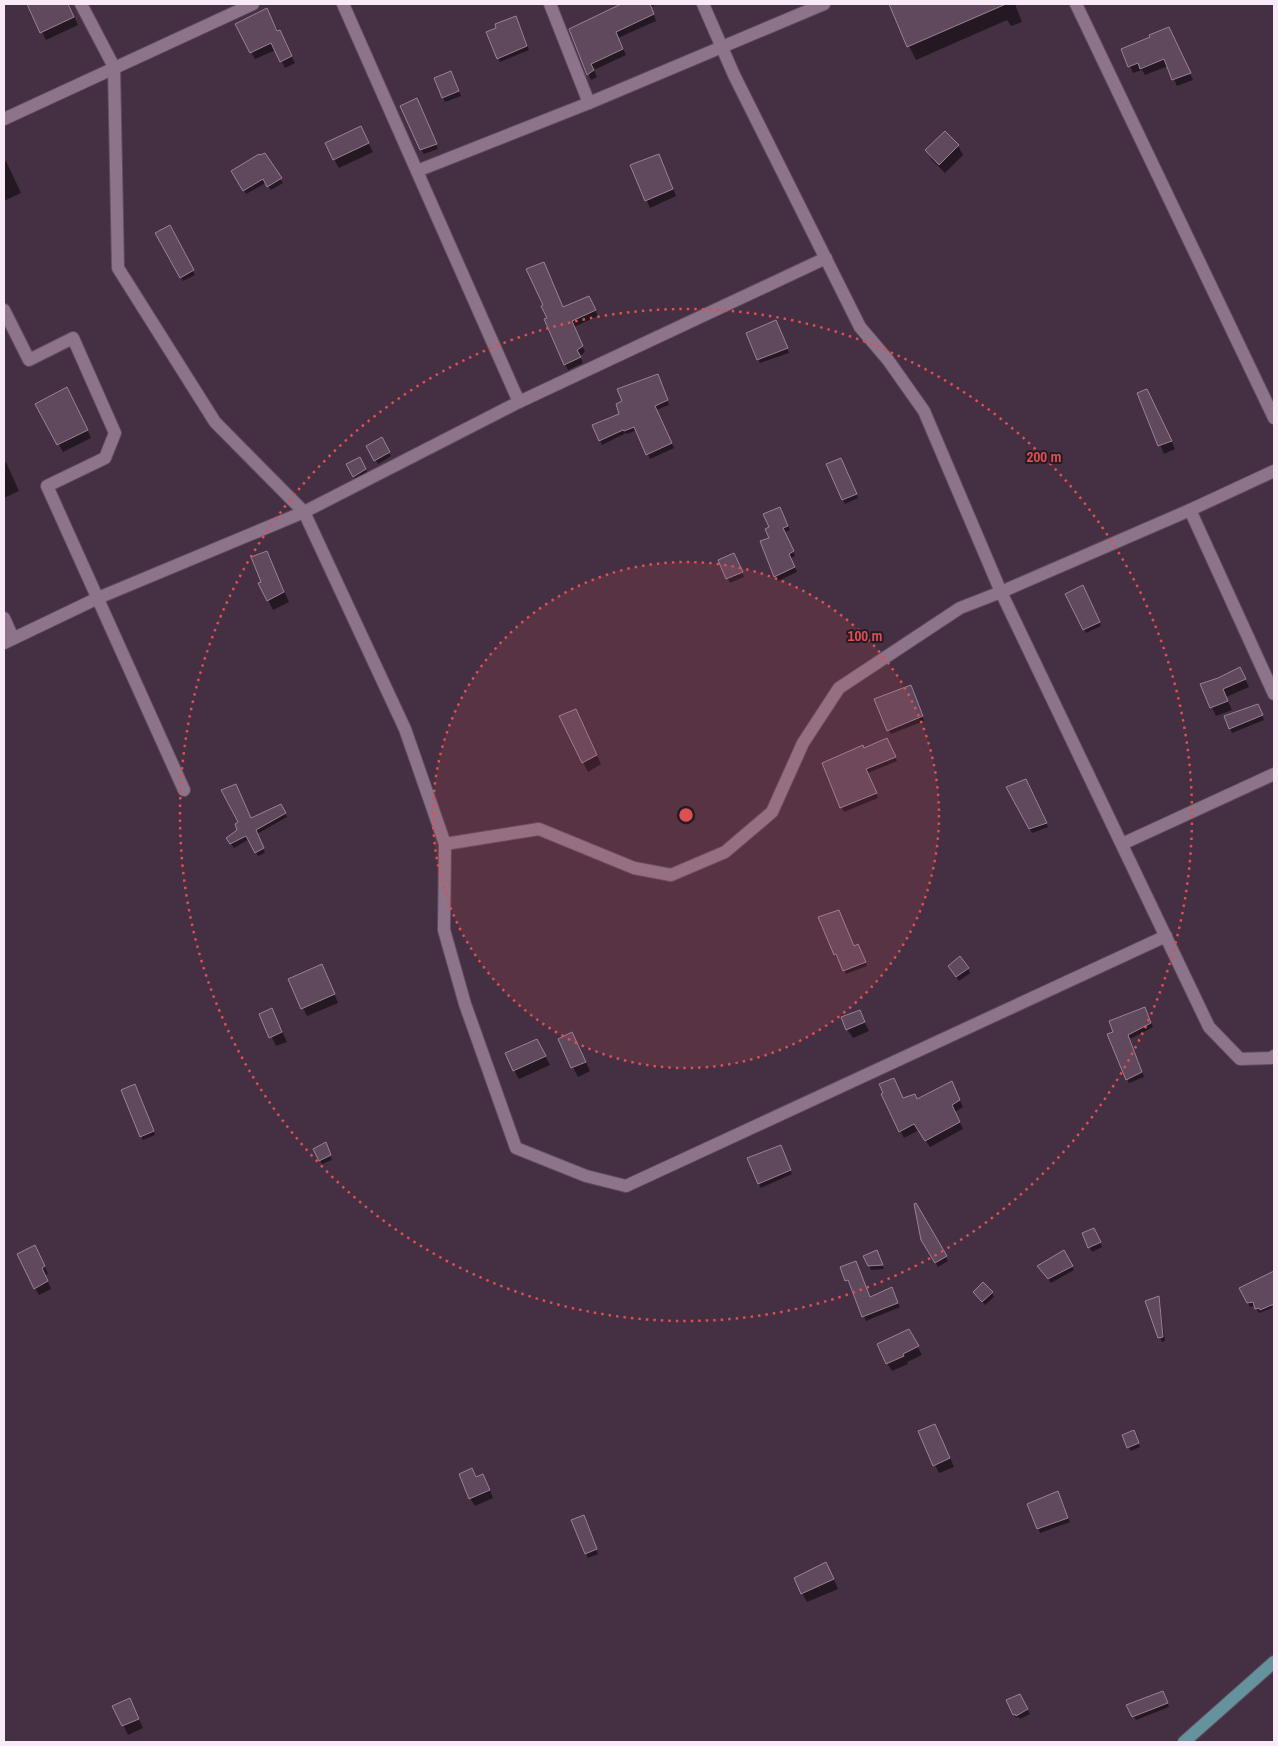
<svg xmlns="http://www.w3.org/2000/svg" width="1278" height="1746" font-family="'Archivo Narrow',sans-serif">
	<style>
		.shadow { fill: #0007 }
		.building { fill: #60485d; stroke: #9b8198 }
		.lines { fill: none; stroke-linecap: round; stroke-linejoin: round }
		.street-casing { stroke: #604d5f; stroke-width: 14 }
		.secondary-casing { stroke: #604d5f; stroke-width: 14 }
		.street { stroke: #8d748a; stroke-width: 12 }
		.secondary { stroke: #64939d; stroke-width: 12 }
		.ring { fill: none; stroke: #dd4f51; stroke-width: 2.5; stroke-dasharray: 2.5 5 }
		.centre { fill: #dd4f51; stroke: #251b24; stroke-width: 2.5 }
		.ring-label { font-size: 15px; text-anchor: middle; font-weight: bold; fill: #dd4f51; stroke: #251b24; stroke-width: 4; stroke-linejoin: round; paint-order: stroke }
	</style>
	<rect width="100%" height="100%" fill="#452f42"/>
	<!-- shadow -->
	<g class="shadow">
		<path d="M28 4H68L78 25 46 40Z"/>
		<path d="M624 4H657L651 7 656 21 618 38 626 55 594 70 597 77 591 80 570 30Z"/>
		<path d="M890 4H1015L1022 22 1011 26 1007 20 916 60 909 46Z"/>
		<path d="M271 17 295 63 285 68 276 50 255 59 251 52Z"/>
		<path d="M518 22 529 50 500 62 498 58Z"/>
		<path d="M1172 36 1193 80 1177 86 1168 66 1145 75 1142 70 1133 73 1123 50Z"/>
		<path d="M453 77 461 96 445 102 435 79Z"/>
		<path d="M419 104 438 149 424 154 421 150Z"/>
		<path d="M365 137 373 152 339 168 334 159Z"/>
		<path d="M958 146 963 155 945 173 932 160 927 151Z"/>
		<path d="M264 154 283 183 271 190 266 183 246 194 233 171Z"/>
		<path d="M659 155 676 196 650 208 632 166Z"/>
		<path d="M6 161 21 193 4 201V162Z"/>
		<path d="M170 226 195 275 183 281 156 234Z"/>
		<path d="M592 303 598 316 574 327 585 352 580 356 583 363 568 370 565 364 563 308Z"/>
		<path d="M778 326 789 353 760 363 758 359Z"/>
		<path d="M660 380 669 405 656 410 674 448 650 459 637 430 627 434 626 433 602 445 594 426 621 414Z"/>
		<path d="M1138 394 1151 398 1175 449 1164 454Z"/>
		<path d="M71 396 91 438 63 452 36 404Z"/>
		<path d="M381 438 391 456 378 464 368 446Z"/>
		<path d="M359 458 368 473 356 480 348 465Z"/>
		<path d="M6 462 19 491 4 498V463Z"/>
		<path d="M843 464 858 498 845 504 843 500Z"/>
		<path d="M782 513 790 530 785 532 795 556 791 558 797 572 778 581 761 542 771 538 770 528Z"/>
		<path d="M266 552 289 602 273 610 268 600 263 582Z"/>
		<path d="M736 559 744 577 730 583 719 561Z"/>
		<path d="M1085 591 1101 626 1086 633 1084 629Z"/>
		<path d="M1244 677 1249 687 1226 697 1232 710 1216 716 1201 685Z"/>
		<path d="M913 691 924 721 891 734 889 730Z"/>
		<path d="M1260 709 1264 720 1232 733 1230 728Z"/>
		<path d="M580 719 601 764 588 772 583 762Z"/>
		<path d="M889 744 897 761 868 773 878 798 844 812 823 764 864 749Z"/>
		<path d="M1028 785 1048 827 1032 833 1008 788Z"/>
		<path d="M281 806 287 817 257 834 265 853 258 856 249 839 234 848 228 839Z"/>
		<path d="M854 947 860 949 867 966 846 974 839 958H837L835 954Z"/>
		<path d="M968 968 970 973 959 981 952 970Z"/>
		<path d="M326 974 338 1003 307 1016 290 980Z"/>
		<path d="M859 1011 869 1031 853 1038 847 1029Z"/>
		<path d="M1147 1013 1153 1027 1130 1039 1144 1077 1129 1083 1109 1035Z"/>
		<path d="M261 1014 276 1019 287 1042 276 1046Z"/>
		<path d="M559 1040 577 1043 590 1071 578 1077Z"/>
		<path d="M542 1050 550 1065 519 1079 514 1070Z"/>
		<path d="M955 1089 963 1107 955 1112 963 1129 930 1147 919 1130 904 1138 883 1095 903 1099 917 1100Z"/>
		<path d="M137 1090 155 1135 143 1140 141 1136Z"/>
		<path d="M327 1148 332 1160 322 1164 315 1150Z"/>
		<path d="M782 1151 792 1174 761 1188 759 1184Z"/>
		<path d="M916 1205 948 1261 938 1267 922 1239Z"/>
		<path d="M1083 1234H1096L1102 1247 1092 1252Z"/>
		<path d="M1064 1252 1074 1270 1051 1283 1041 1270Z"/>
		<path d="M39 1254 48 1274 45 1275 51 1289 39 1295 35 1288Z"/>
		<path d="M878 1256 884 1269 871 1270 869 1266Z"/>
		<path d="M842 1268 870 1298 894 1293 900 1307 866 1321Z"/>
		<path d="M1274 1272V1294L1268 1297 1272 1308 1259 1313 1255 1306 1250 1307 1241 1289Z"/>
		<path d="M974 1292 992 1293 994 1297 985 1305Z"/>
		<path d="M1158 1298 1160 1302 1165 1341 1162 1342 1146 1302Z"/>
		<path d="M909 1330 922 1355 907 1362 908 1364 892 1371 887 1363Z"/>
		<path d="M939 1433 954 1467 939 1473 935 1465Z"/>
		<path d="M1136 1436 1140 1447 1131 1451 1128 1447Z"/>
		<path d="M476 1478 487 1483 493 1498 475 1506 470 1498Z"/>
		<path d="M1059 1497 1070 1522 1040 1533 1028 1504Z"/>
		<path d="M584 1516 598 1554 588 1558 573 1521Z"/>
		<path d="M831 1573 838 1589 807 1602 802 1593Z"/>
		<path d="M1020 1695 1030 1714 1020 1719 1019 1717 1016 1718 1014 1714Z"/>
		<path d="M1165 1696 1169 1707 1136 1720 1128 1706Z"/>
		<path d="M114 1706 134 1709 143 1728 128 1735Z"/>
	</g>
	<!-- building -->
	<g class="building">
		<path d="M27 4H68L74 17 40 33Z"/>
		<path d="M621 4H650L654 14 616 32 623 49 591 64 594 70 587 75 569 29Z"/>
		<path d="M889 4H1006L907 47Z"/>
		<path d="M267 8 277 31 280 30 292 56 280 62 271 43 250 53 235 24Z"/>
		<path d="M516 16 527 46 497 59 486 32 496 28 495 24Z"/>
		<path d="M1169 27 1191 73 1172 80 1164 59 1140 69 1138 63 1128 67 1121 49 1150 37 1149 35Z"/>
		<path d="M451 71 459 91 442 98 434 78Z"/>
		<path d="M417 98 437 144 420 150 400 106Z"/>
		<path d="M361 126 369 143 333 160 325 143Z"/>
		<path d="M945 131 959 145 939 165 925 150Z"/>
		<path d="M265 153 282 178 267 187 263 179 243 191 231 171 259 154 260 155Z"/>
		<path d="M659 154 673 189 645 201 630 165Z"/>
		<path d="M170 225 194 270 180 278 155 233Z"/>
		<path d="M544 262 563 307 589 296 596 310 572 321 583 346 577 350 581 357 564 365 544 319 547 318 541 306 543 305 526 269Z"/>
		<path d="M776 320 788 348 757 360 746 333Z"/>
		<path d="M658 374 668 400 655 406 672 443 646 455 634 427 624 431 623 430 599 441 592 425 619 414 616 404 622 401 617 389Z"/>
		<path d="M67 387 88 430 57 445 35 404Z"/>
		<path d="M1147 389 1172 441 1158 446 1137 393Z"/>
		<path d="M382 437 390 452 374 461 366 446Z"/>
		<path d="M360 457 366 469 353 477 346 464Z"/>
		<path d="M841 458 857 494 842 500 826 464Z"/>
		<path d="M780 507 788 526 783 528 794 551 789 554 795 567 774 577 760 541 769 538 765 529 769 527 763 514Z"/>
		<path d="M267 551 284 592 267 601 258 583 261 582 251 557Z"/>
		<path d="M734 553 743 572 726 579 718 560Z"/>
		<path d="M1083 585 1100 622 1083 630 1065 594Z"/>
		<path d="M1240 667 1246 679 1223 689 1228 701 1210 708 1200 684 1218 678Z"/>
		<path d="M911 685 923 716 887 731 874 699Z"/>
		<path d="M1258 704 1263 715 1229 729 1224 716Z"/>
		<path d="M576 709 597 755 582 763 559 716Z"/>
		<path d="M887 738 896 757 866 769 877 793 840 808 822 763 863 745 864 748Z"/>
		<path d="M1026 779 1047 823 1029 829 1006 787Z"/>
		<path d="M236 784 251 818 281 804 286 813 256 830 264 848 255 853 246 836 230 844 226 838 237 830 235 824 238 822 221 790Z"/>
		<path d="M839 910 854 946 858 944 866 962 843 971 836 954 834 955 818 917Z"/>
		<path d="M960 956 969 968 956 977 948 966Z"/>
		<path d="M322 964 335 994 301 1009 288 979Z"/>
		<path d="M1145 1007 1151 1023 1128 1035 1142 1072 1126 1080 1107 1034 1113 1032 1109 1021Z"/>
		<path d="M272 1008 282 1032 269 1038 259 1014Z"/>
		<path d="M860 1010 865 1022 846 1030 841 1017Z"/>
		<path d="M572 1032 586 1062 571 1068 558 1039Z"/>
		<path d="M537 1039 546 1056 513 1071 505 1053Z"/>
		<path d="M894 1078 903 1098 915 1094 917 1099 952 1081 960 1100 952 1105 960 1122 925 1141 914 1124 899 1132 881 1094 883 1093 879 1084Z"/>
		<path d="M135 1084 154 1131 140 1137 121 1090Z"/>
		<path d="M326 1142 331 1155 319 1161 313 1149Z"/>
		<path d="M781 1145 791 1170 758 1184 747 1158Z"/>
		<path d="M916 1203 947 1256 935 1263 921 1240 914 1204Z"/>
		<path d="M1094 1228 1101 1242 1088 1248 1082 1233Z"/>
		<path d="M35 1245 45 1266 42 1268 48 1281 34 1289 17 1254Z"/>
		<path d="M877 1250 883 1265 868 1266 863 1256Z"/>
		<path d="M1064 1250 1073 1266 1048 1279 1037 1266Z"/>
		<path d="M856 1261 870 1297 892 1287 898 1303 862 1317 848 1280 845 1281 840 1267Z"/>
		<path d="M1274 1271V1304L1260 1310 1259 1308 1255 1309 1253 1302 1247 1303 1239 1288Z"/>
		<path d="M983 1282 993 1292 982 1302 973 1292Z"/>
		<path d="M1159 1296 1163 1337 1158 1338 1145 1301Z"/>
		<path d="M909 1329 919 1346 903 1354 904 1356 886 1364 877 1344Z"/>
		<path d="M935 1424 950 1458 933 1466 918 1431Z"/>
		<path d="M1134 1430 1139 1443 1127 1448 1122 1435Z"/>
		<path d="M472 1468 476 1477 483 1474 490 1490 469 1499 459 1474Z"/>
		<path d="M1058 1491 1068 1518 1037 1529 1027 1504Z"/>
		<path d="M584 1515 597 1549 585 1554 571 1520Z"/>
		<path d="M826 1562 834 1579 801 1594 794 1578Z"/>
		<path d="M1163 1691 1168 1703 1132 1717 1126 1705Z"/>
		<path d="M1020 1694 1028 1709 1016 1716 1015 1714 1013 1715 1006 1700Z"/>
		<path d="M130 1698 139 1719 122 1726 112 1706Z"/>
	</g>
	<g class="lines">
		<defs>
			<g id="street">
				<path d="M81 4 114 67 118 268 215 422 304 512 405 729 445 844 444 930 465 1004 516 1148 586 1176 626 1186 1166 936"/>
				<path d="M343 4 519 402"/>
				<path d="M550 4 589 103"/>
				<path d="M703 4 734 75 860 327 888 360 924 411 1001 592 1209 1027 1240 1059 1271 1058 1274 1056"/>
				<path d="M1076 4 1274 418"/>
				<path d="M4 119 253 4"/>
				<path d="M417 171 589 103 824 4"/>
				<path d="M4 310 29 360 73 338 115 433 105 458 47 486 184 790"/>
				<path d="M1190 510 1274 694"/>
				<path d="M4 618 13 638"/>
				<path d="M4 643 98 598 304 512 519 402 826 258"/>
				<path d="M445 844 539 829 634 868 671 875 725 852 772 812 803 743 839 688 960 608 1001 592 1190 510 1274 471"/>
				<path d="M1122 844 1274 774"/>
			</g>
			<path id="secondary" d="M1184 1742 1274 1662"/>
		</defs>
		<!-- street casing -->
		<use href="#street" class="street-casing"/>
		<!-- secondary casing -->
		<use href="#secondary" class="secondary-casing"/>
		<!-- street -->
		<use href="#street" class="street"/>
		<!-- secondary -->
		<use href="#secondary" class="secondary"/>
	</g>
	<!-- distance rings -->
	<circle cx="686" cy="815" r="253" fill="#dd4f51" fill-opacity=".12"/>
	<g class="ring">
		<circle cx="686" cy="815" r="253"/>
		<circle cx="686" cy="815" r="506"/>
	</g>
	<circle cx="686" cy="815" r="8" class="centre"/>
	<g class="ring-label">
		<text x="1044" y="462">200 m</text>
		<text x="865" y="641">100 m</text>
	</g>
	<!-- border -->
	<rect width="1278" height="1746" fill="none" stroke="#f9eaf7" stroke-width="10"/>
</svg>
